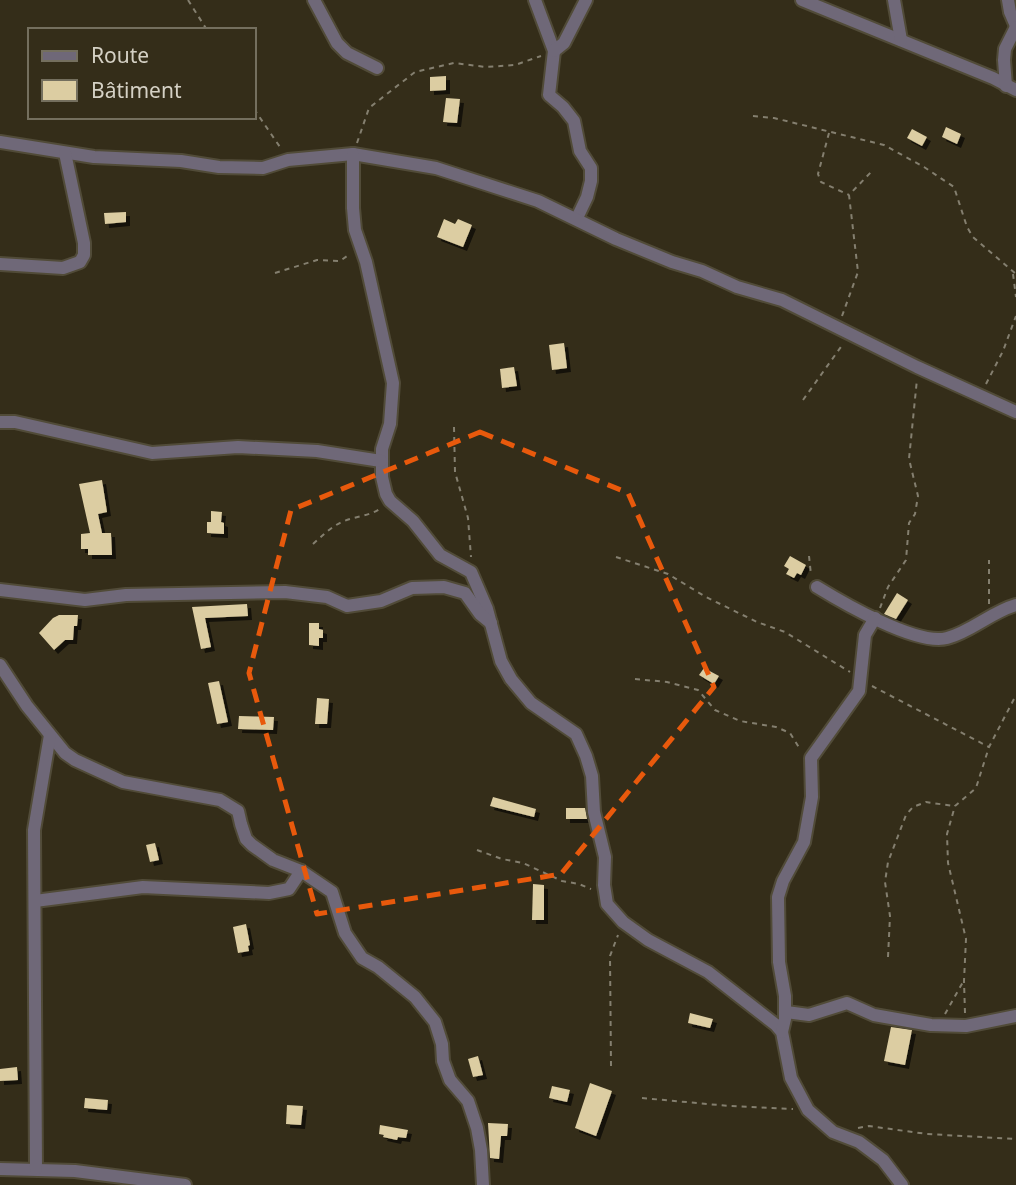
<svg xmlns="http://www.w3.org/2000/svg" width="1016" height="1185" font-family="'Noto Sans',sans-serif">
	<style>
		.building { fill: #dccda2; filter: url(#shadow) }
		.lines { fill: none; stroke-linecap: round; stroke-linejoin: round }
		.street-casing { stroke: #514b38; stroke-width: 16 }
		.path { stroke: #847f6f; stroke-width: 2; stroke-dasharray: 5 5; stroke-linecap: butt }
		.street { stroke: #6f6878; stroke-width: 12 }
		.marked { fill: none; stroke: #e8590c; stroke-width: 5; stroke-dasharray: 14 9; stroke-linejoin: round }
	</style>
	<defs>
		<filter id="shadow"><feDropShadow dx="4" dy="4" stdDeviation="0" flood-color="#0009"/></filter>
	</defs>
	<rect width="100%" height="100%" fill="#342d19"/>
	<!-- building -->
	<g class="building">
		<path d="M446 76V90L430 91V77Z"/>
		<path d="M446 98 460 99 457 123 443 122Z"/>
		<path d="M946 127 961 134 957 144 942 137Z"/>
		<path d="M912 129 927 137 922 146 907 138Z"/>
		<path d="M126 212V222L105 224 104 213Z"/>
		<path d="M444 219 455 224 458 219 472 225 463 247 437 237Z"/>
		<path d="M564 343 567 368 552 370 549 345Z"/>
		<path d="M514 367 517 386 502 388 500 369Z"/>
		<path d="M102 480 107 512 98 514 102 533H111L112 555H88V549H81V534L90 533 79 484Z"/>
		<path d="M211 511 222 512 221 522 224 523V534L207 533V522H211Z"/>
		<path d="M790 556 806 565 801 575 797 573 794 578 786 574 789 569 784 566Z"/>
		<path d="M897 593 908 600 896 619 884 614Z"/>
		<path d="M247 604 248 616 205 618 211 647 201 649 192 607Z"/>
		<path d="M59 615H78L77 626H74L73 640H65L54 650 39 633 53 618Z"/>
		<path d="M309 623H319V629L323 630V638H319V646L309 645Z"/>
		<path d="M704 668 719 676 714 684 699 675Z"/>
		<path d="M219 681 228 722 217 724 208 683Z"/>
		<path d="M317 698 329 699 327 724H315Z"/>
		<path d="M239 716 274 717 273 730 238 729Z"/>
		<path d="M493 797 536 809 534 817 490 806Z"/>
		<path d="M566 808H585L587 819H566Z"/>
		<path d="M155 843 159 860 150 862 146 845Z"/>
		<path d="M533 884 544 885V920H532Z"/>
		<path d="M246 924 250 945 248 946 249 951 238 953 233 927Z"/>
		<path d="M690 1013 713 1019 710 1028 688 1023Z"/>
		<path d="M891 1027 912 1030 905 1065 884 1061Z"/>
		<path d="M478 1056 483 1075 473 1077 468 1059Z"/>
		<path d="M17 1067 18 1080 0 1081V1069Z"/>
		<path d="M590 1083 612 1091 596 1136 575 1128Z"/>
		<path d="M552 1086 570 1090 567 1102 549 1098Z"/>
		<path d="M85 1098 108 1100 107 1110 84 1108Z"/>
		<path d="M287 1105 303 1106 301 1125 286 1124Z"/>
		<path d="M488 1123 508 1124 507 1136H501L499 1159 490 1158Z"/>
		<path d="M380 1125 408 1130 406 1138 398 1137 397 1140 383 1137 384 1135 379 1134Z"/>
	</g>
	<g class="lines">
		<defs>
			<g id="street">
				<path d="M314 0 337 43 347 53 377 68"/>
				<path d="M535 0 554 51 549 95 563 107 574 121 580 151 591 168V181L587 197 577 218"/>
				<path d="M802 0 993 78 1016 90"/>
				<path d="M894 0 901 40"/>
				<path d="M1008 0 1010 12 1016 26"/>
				<path d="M554 51 564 43 586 0"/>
				<path d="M1006 86 1004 60 1005 49 1016 27"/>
				<path d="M0 142 94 157 181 161 219 167 263 168 288 160 353 154 436 168 538 201 616 239 672 262 702 271 737 287 782 300 917 367 1016 412"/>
				<path d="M353 154V208L355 230 366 262 393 383 390 424 382 449V477L386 494 390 501 413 521 440 555 471 572 487 609 501 661 511 679 531 703 576 734 586 756 592 776 594 812 605 857 604 885 607 904 623 922 648 940 708 972 776 1025 782 1032 791 1078 808 1110 833 1132 859 1142 883 1160 902 1185"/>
				<path d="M0 264 63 268 80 262 84 255V243L65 153"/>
				<path d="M0 422H15L152 453 238 447 317 451 381 461"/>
				<path d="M817 587C843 603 917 646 947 638 971 632 991 612 1016 605"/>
				<path d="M0 590 85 600 126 595 285 592 327 597 347 606 381 601 412 588 444 587 465 593 480 614 491 623"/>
				<path d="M0 665 27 706 65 753 75 760 123 782 220 800 238 811 241 824 246 839 252 845 273 860 301 871 332 892 345 933 362 958 378 967 415 997 435 1022 442 1044 443 1061 450 1080 468 1101 477 1128 481 1150 483 1185"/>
				<path d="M35 901 143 887 269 893 289 889 301 871"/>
				<path d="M786 1012 809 1015 847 1003 874 1015 931 1025 966 1026 1016 1016"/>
				<path d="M782 1032 785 1019V996L779 962 778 897 783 881 804 842 812 797 811 758 859 691 865 635 875 618"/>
				<path d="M0 1169 75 1171 185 1185"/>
				<path d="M36 1169 34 830 50 735"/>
			</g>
		</defs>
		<!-- street casing -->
		<use href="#street" class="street-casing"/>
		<!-- path -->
		<g class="path">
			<path d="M188 0 207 30"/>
			<path d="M254 109 282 150"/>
			<path d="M753 116 774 118 884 145 924 167 954 187 967 227 973 237 1016 274"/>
			<path d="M829 133 818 174 821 182 849 195"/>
			<path d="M357 143 369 108 415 72 454 63 486 67 515 65 541 56"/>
			<path d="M275 273 317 260 340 261 350 254"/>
			<path d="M1013 274 1016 297"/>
			<path d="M842 316 858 272 849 195 873 170"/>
			<path d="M986 384 1003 351 1016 316"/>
			<path d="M803 400 843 344"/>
			<path d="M454 427 455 472 468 518 471 557"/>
			<path d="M313 544C323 535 332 526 344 521 357 516 370 516 381 508"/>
			<path d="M809 556 811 575"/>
			<path d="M616 557 668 574 706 597 757 622 785 632 850 672"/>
			<path d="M989 604V560"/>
			<path d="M880 608 888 587 906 560 909 523 915 514 918 496 909 459 917 379"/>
			<path d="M635 679 667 682 698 690 715 710 740 721 776 727 790 733 800 749"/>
			<path d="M872 686 989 747"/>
			<path d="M477 850 502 859 523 863 562 881 579 884 591 889"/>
			<path d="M888 957 890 916 885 882 888 862 906 815 913 807 926 802 953 806"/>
			<path d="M965 1013 964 981 966 939 948 863 947 834 955 806 976 788 989 747 1014 699"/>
			<path d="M945 1014 963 982"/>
			<path d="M611 1066 610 956 618 935"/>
			<path d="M642 1098 729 1106 793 1109"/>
			<path d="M858 1128 869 1126 927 1134 1016 1139"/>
		</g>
		<!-- street -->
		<use href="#street" class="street"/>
	</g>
	<!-- marked area -->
	<path class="marked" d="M480 432 628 493 714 687 561 874 317 914 249 673 291 510Z"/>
	<!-- legend -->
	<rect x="28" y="28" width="228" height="91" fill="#342d19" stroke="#746f5e" stroke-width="2"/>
	<rect x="42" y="51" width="35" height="10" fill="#6f6878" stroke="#746f5e" stroke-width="2"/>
	<text x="91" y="63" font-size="21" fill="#d5d1c5">Route</text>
	<rect x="42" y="80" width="35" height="21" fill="#dccda2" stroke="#746f5e" stroke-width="2"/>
	<text x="91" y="98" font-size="21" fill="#d5d1c5">Bâtiment</text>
</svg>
